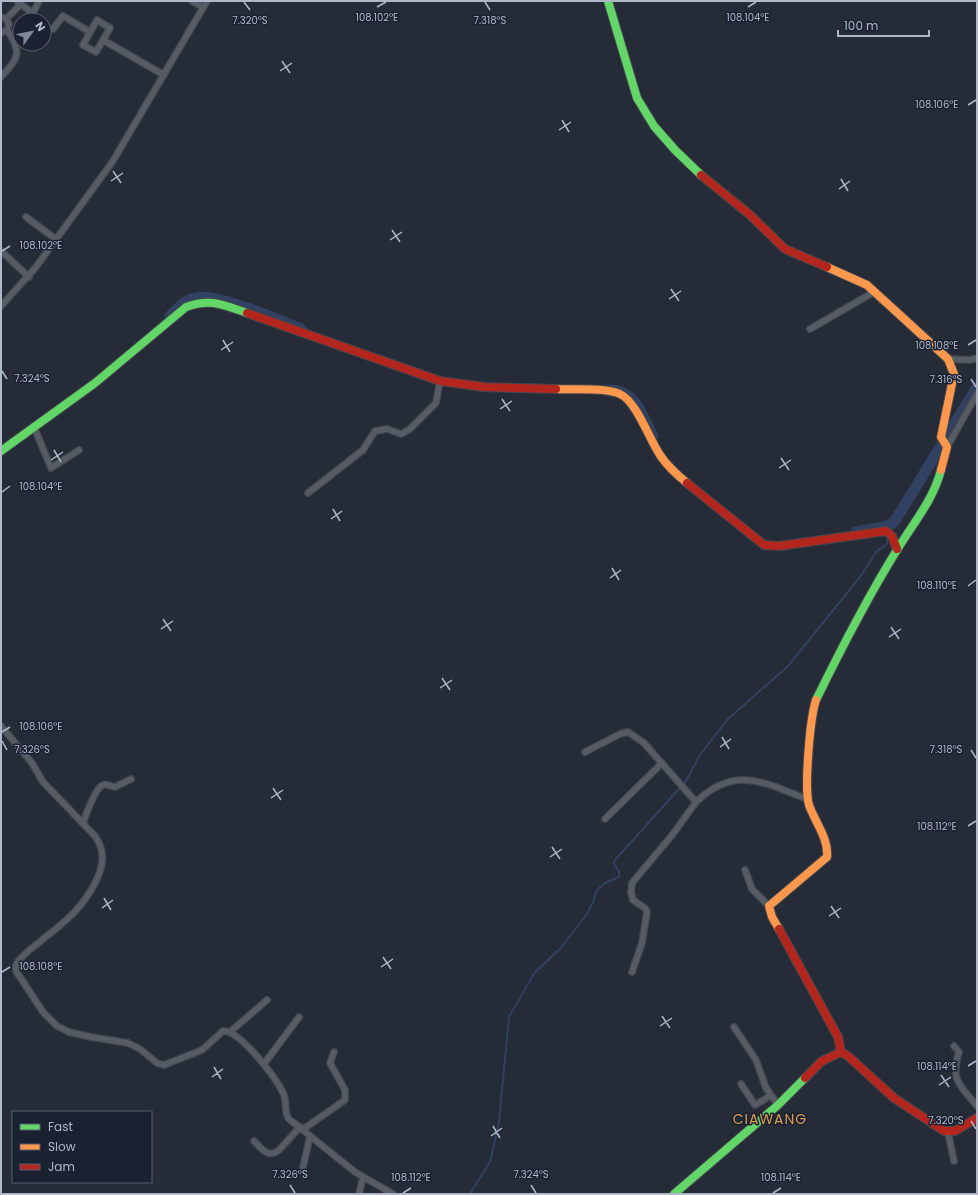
<svg xmlns="http://www.w3.org/2000/svg" width="978" height="1195" font-family="Poppins,sans-serif">
	<style>
		.lines { fill: none; stroke-linecap: round; stroke-linejoin: round }
		.stream { stroke: #314162; stroke-width: 2 }
		.river { stroke: #314162; stroke-width: 11 }
		.street-casing { stroke: #43474f; stroke-width: 8 }
		.fast-casing { stroke: #43474f; stroke-width: 10 }
		.slow-casing { stroke: #43474f; stroke-width: 10 }
		.jam-casing { stroke: #43474f; stroke-width: 10 }
		.street { stroke: #565b64; stroke-width: 5.5 }
		.fast { stroke: #63d668; stroke-width: 8 }
		.slow { stroke: #ff974d; stroke-width: 8 }
		.jam { stroke: #b3261e; stroke-width: 8 }
		.ticks { fill: none; stroke: #afb7c9; stroke-width: 1.5 }
		.labels { text-anchor: middle; stroke-width: 3; stroke-linejoin: round; paint-order: stroke }
		.quarter-label { font-size: 14px; letter-spacing: 1px; fill: #dd9d56; stroke: #1a2131 }
		.ticks-label { font-size: 10px; text-anchor: middle; fill: #afb7c9; stroke: #1a2131; stroke-width: 3; stroke-linejoin: round; paint-order: stroke }
	</style>
	<rect width="100%" height="100%" fill="#262c37"/>
	<g class="lines">
		<!-- stream -->
		<path class="stream" d="M470 1194 490 1162 499 1122 509 1017 535 972 560 949 587 914 593 902 597 890 605 883 619 877V872L614 863 615 860 686 781 700 755 727 720 788 666 860 577 877 551 887 544V538"/>
		<!-- river -->
		<g class="river">
			<path d="M170 316C177 309 185 300 195 298 214 292 280 320 301 329"/>
			<path d="M609 390C635 389 643 417 653 436"/>
			<path d="M856 532 888 526 895 521 977 387"/>
		</g>
		<defs>
			<g id="street">
				<path d="M17 1 31 12 34 11 39 1"/>
				<path d="M192 1 203 7"/>
				<path d="M1 17 6 19 9 24 7 30 1 33"/>
				<path d="M6 19 21 4"/>
				<path d="M97 20 110 28 96 52 83 45Z"/>
				<path d="M53 29 63 16 90 32"/>
				<path d="M103 40 164 75"/>
				<path d="M1 77C18 58 23 53 7 30"/>
				<path d="M26 217 57 240"/>
				<path d="M1 251 29 277"/>
				<path d="M1 306 36 267 113 161 207 1"/>
				<path d="M810 329 874 292"/>
				<path d="M948 359 970 360 977 358"/>
				<path d="M34 427 51 468 79 450"/>
				<path d="M947 447 977 394"/>
				<path d="M308 493 363 450 375 431 387 429 401 434 410 429 436 403 440 381"/>
				<path d="M1 726 32 763 43 782 95 836C105 851 104 863 97 879 84 907 66 921 42 940 34 947 21 955 16 965V971L43 1012 57 1026 69 1032 91 1037 128 1043 140 1049 157 1063 164 1065 202 1050 223 1031C240 1030 277 1079 284 1095 287 1103 284 1114 289 1119L355 1172 393 1194"/>
				<path d="M585 752 620 734 628 732 644 743 696 802C735 764 765 783 809 800"/>
				<path d="M605 819 662 763"/>
				<path d="M83 823C86 815 95 788 103 785 106 783 112 787 115 787L131 779"/>
				<path d="M745 870 752 889 769 906"/>
				<path d="M632 972 642 943 647 912 645 908 633 900 631 892 632 883 673 834 696 802"/>
				<path d="M734 1027 756 1060 766 1088 778 1105"/>
				<path d="M230 1032 267 1000"/>
				<path d="M954 1046 959 1052C950 1081 960 1085 977 1106"/>
				<path d="M264 1064 299 1017"/>
				<path d="M741 1084 755 1105 770 1096"/>
				<path d="M302 1130 345 1100V1090L330 1063 334 1052"/>
				<path d="M948 1132 954 1161"/>
				<path d="M254 1141C261 1148 267 1158 278 1151L300 1127"/>
				<path d="M302 1172 310 1136"/>
				<path d="M359 1194 363 1178"/>
			</g>
			<g id="fast">
				<path d="M608 1 637 98 654 126 675 150 701 175"/>
				<path d="M1 451 95 383 186 307C211 298 223 305 247 313"/>
				<path d="M816 700C841 649 867 598 897 550 913 523 933 501 941 470"/>
				<path d="M674 1194 778 1105 805 1078"/>
			</g>
			<g id="slow">
				<path d="M827 267 867 285 948 359 954 374 941 437 947 447 941 470"/>
				<path d="M556 389C573 390 605 387 620 394 637 402 649 439 660 455 667 466 676 474 687 483"/>
				<path d="M779 929 772 917 769 906 827 857C829 839 815 822 809 805 804 788 810 718 816 700"/>
			</g>
			<g id="jam">
				<path d="M701 175 749 214 785 249 827 267"/>
				<path d="M247 313 440 381 484 387 556 389"/>
				<path d="M687 483 764 545 779 546 886 531 892 536 897 549"/>
				<path d="M779 929 838 1037 841 1052"/>
				<path d="M805 1078 822 1061 841 1052 848 1056 894 1098 944 1131H955L977 1118"/>
			</g>
		</defs>
		<!-- street casing -->
		<use href="#street" class="street-casing"/>
		<!-- fast casing -->
		<use href="#fast" class="fast-casing"/>
		<!-- slow casing -->
		<use href="#slow" class="slow-casing"/>
		<!-- jam casing -->
		<use href="#jam" class="jam-casing"/>
		<!-- street -->
		<use href="#street" class="street"/>
		<!-- fast -->
		<use href="#fast" class="fast"/>
		<!-- slow -->
		<use href="#slow" class="slow"/>
		<!-- jam -->
		<use href="#jam" class="jam"/>
	</g>
	<!-- ticks -->
	<path class="ticks" d="M244 2 250 10M485 2 490 10M377 7 386 2M748 7 756 2M282 61 290 73M280 71 292 63M968 105 976 100M562 120 569 132M559 130 571 122M113 171 121 183M841 179 848 191M111 181 123 173M839 189 850 181M392 230 400 242M390 240 402 232M2 251 10 246M671 289 679 301M669 299 681 291M223 340 230 352M968 345 976 340M221 350 233 342M2 371 7 379M971 379 976 387M502 399 510 411M500 409 512 401M54 450 61 462M781 458 789 470M51 460 63 452M779 468 791 460M2 492 10 486M333 509 340 521M331 519 342 511M612 568 619 580M610 578 621 570M968 586 976 580M163 619 171 631M891 627 899 639M161 629 173 621M889 637 901 629M442 678 450 690M440 688 452 680M2 732 10 727M722 737 729 749M2 741 7 750M720 747 731 739M971 750 976 758M273 788 281 800M271 798 283 790M968 826 976 821M552 847 560 859M550 857 562 849M104 898 111 910M831 906 839 918M102 908 113 900M829 916 841 908M383 957 391 969M381 967 393 959M2 972 10 967M662 1016 670 1028M660 1026 672 1018M968 1066 976 1061M214 1067 221 1079M941 1075 949 1087M212 1077 223 1069M939 1085 951 1077M971 1121 976 1129M493 1126 500 1138M491 1136 502 1128M290 1185 295 1193M531 1185 536 1193M403 1193 411 1188M773 1193 781 1188"/>
	<g class="labels">
		<!-- quarter labels -->
		<g class="quarter-label">
			<text x="770" y="1124">CIAWANG</text>
		</g>
	</g>
	<g class="ticks-label">
		<text x="377" y="21">108.102°E</text>
		<text x="748" y="21">108.104°E</text>
		<text x="250" y="24">7.320°S</text>
		<text x="490" y="24">7.318°S</text>
		<text x="937" y="108">108.106°E</text>
		<text x="41" y="249">108.102°E</text>
		<text x="937" y="349">108.108°E</text>
		<text x="32" y="382">7.324°S</text>
		<text x="946" y="383">7.316°S</text>
		<text x="41" y="490">108.104°E</text>
		<text x="937" y="589">108.110°E</text>
		<text x="41" y="730">108.106°E</text>
		<text x="32" y="753">7.326°S</text>
		<text x="946" y="753">7.318°S</text>
		<text x="937" y="830">108.112°E</text>
		<text x="41" y="970">108.108°E</text>
		<text x="937" y="1070">108.114°E</text>
		<text x="946" y="1124">7.320°S</text>
		<text x="290" y="1178">7.326°S</text>
		<text x="531" y="1178">7.324°S</text>
		<text x="411" y="1181">108.112°E</text>
		<text x="781" y="1181">108.114°E</text>
	</g>
	<!-- border -->
	<rect width="978" height="1195" fill="none" stroke="#afb7c9" stroke-width="4"/>
	<!-- legend -->
	<rect x="12" y="1111" width="140" height="72" fill="#1a2131" stroke="#565d6e"/>
	<rect x="20" y="1124" width="20" height="6" fill="#63d668" stroke="#565d6e"/>
	<text x="48" y="1131" font-size="12" fill="#afb7c9">Fast</text>
	<rect x="20" y="1144" width="20" height="6" fill="#ff974d" stroke="#565d6e"/>
	<text x="48" y="1151" font-size="12" fill="#afb7c9">Slow</text>
	<rect x="20" y="1164" width="20" height="6" fill="#b3261e" stroke="#565d6e"/>
	<text x="48" y="1171" font-size="12" fill="#afb7c9">Jam</text>
	<!-- north arrow -->
	<g transform="translate(32 32) rotate(57)"><circle r="19" fill="#1a2131" stroke="#565d6e"/>
	<path d="M0-3L7 15L0 10L-7 15Z" fill="#7f8696"/>
	<text y="-6" font-size="11" font-weight="bold" text-anchor="middle" fill="#afb7c9">N</text>
	</g>
	<!-- scale -->
	<path d="M838 30v6h91v-6" fill="none" stroke="#afb7c9" stroke-width="2"/>
	<text x="844" y="30" font-size="12" fill="#afb7c9" stroke="#1a2131" stroke-width="3" paint-order="stroke">100 m</text>
</svg>
